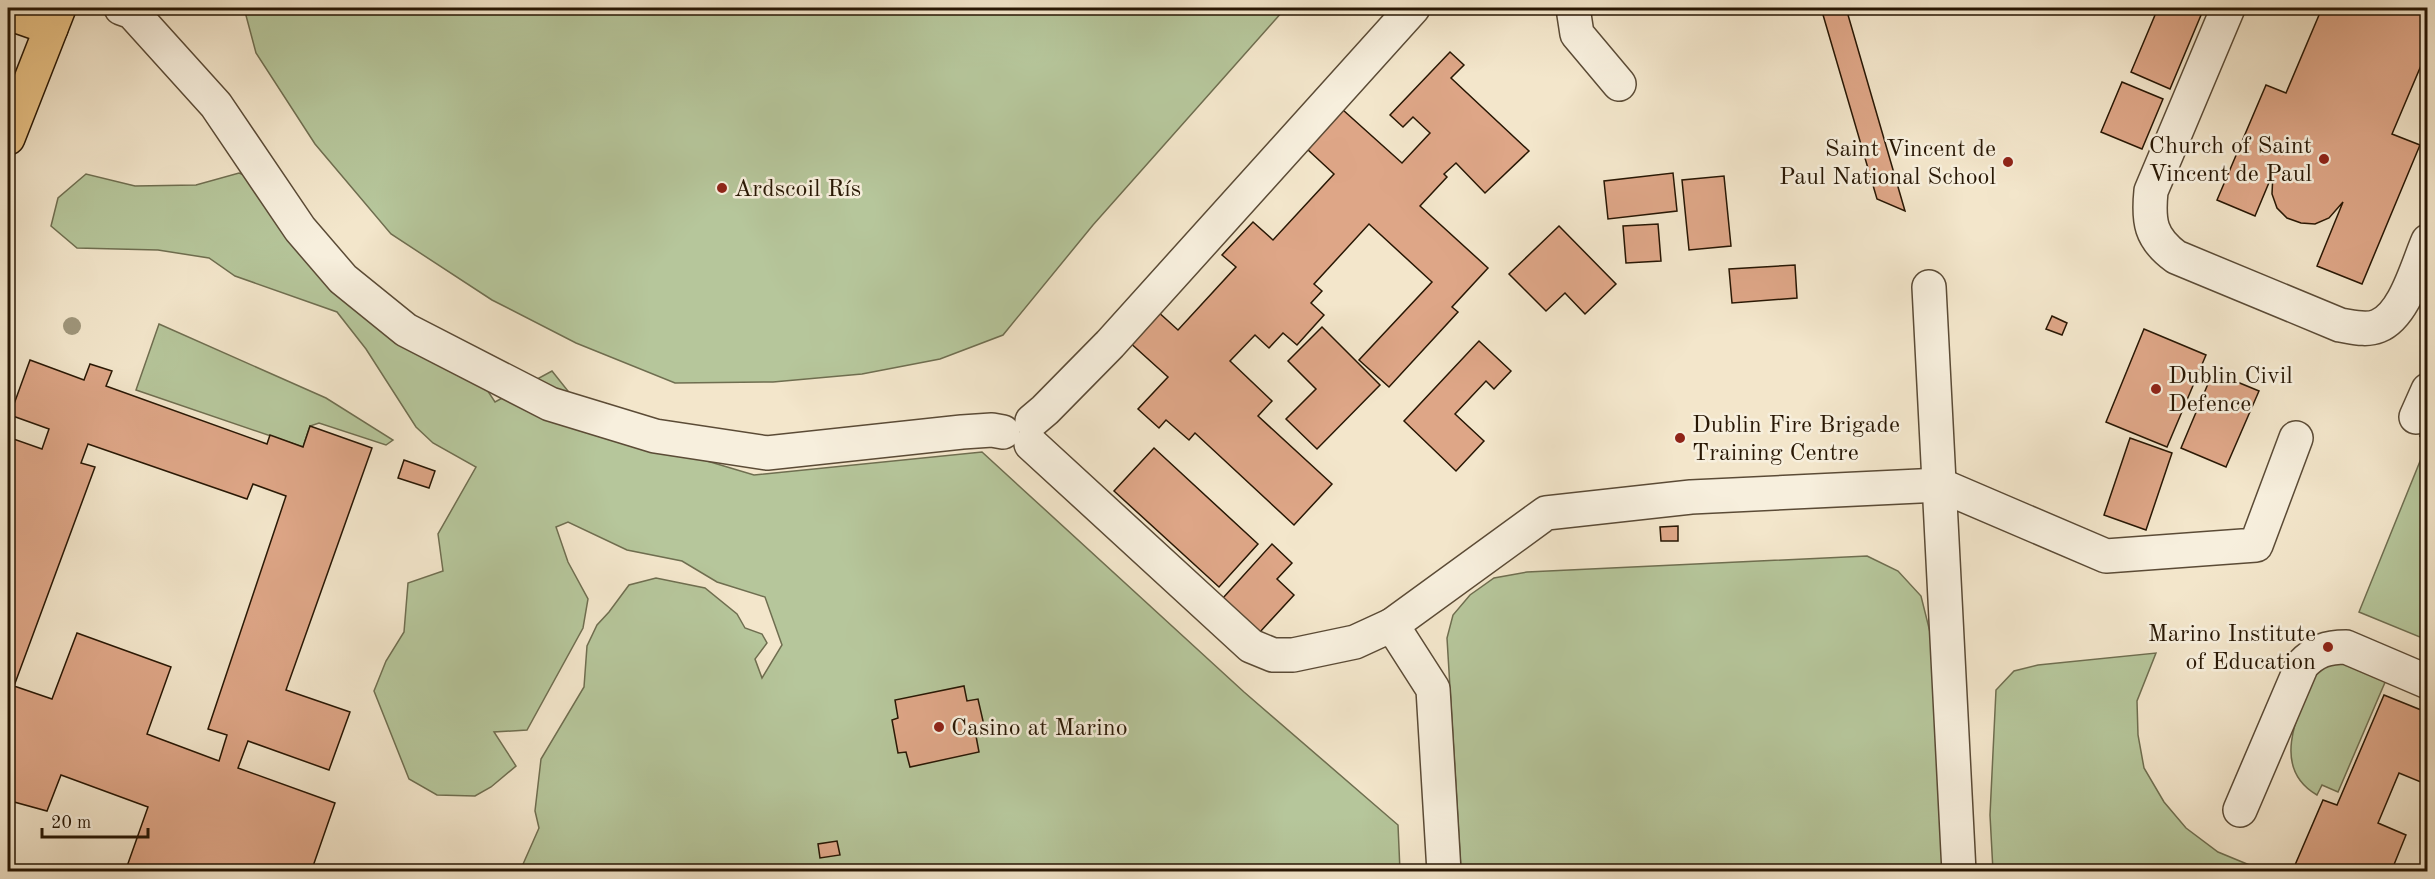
<svg xmlns="http://www.w3.org/2000/svg" width="2435" height="879" font-family="'Old Standard TT',serif">
	<style>
		.green { fill: #b6c69b; stroke: #6f6e50; stroke-width: 1.5 }
		.building { fill: #dea687; stroke: #281704; stroke-width: 1.5; fill-rule: evenodd }
		.lines { fill: none; stroke-linecap: round; stroke-linejoin: round }
		.minor-casing { stroke: #5b4b36; stroke-width: 36 }
		.major-casing { stroke: #281704; stroke-width: 36 }
		.minor { stroke: #f7efdd; stroke-width: 33 }
		.major { stroke: #eac386; stroke-width: 33 }
		.tree { fill: #9f967b }
		.poi-dot { fill: #8f2418; stroke: #f7efdd; stroke-width: 2 }
		.labels { text-anchor: middle; stroke-width: 5; stroke-linejoin: round; paint-order: stroke }
		.poi-label { font-size: 24px; fill: #281704; stroke: #f7efdd; text-anchor: start }
	</style>
	<rect width="100%" height="100%" fill="#f3e6cb"/>
	<filter id="stains"><feTurbulence type="fractalNoise" baseFrequency=".00333" numOctaves="4"/><feColorMatrix values="0 0 0 0 .2 0 0 0 0 .09 0 0 0 0 .02 0 0 0 .5 -.17"/></filter>
	<radialGradient id="worn" r=".72"><stop offset=".6" stop-color="#630" stop-opacity="0"/><stop offset="1" stop-color="#630" stop-opacity=".3"/></radialGradient>
	<!-- green -->
	<g class="green">
		<path d="M244 8H1277L1283 11 1093 225 1003 335 940 359 862 374 773 382 675 383 576 343 492 300 391 234 315 144 256 53Z"/>
		<path d="M239 173 271 186 300 229 468 361 495 402 552 371 587 415 697 458 754 475 982 452 1244 692 1398 825 1400 871H520L539 828 535 811 541 759 584 687 587 646 597 625 609 612 629 585 656 578 705 588 737 614 745 628 762 634 767 643 755 659 762 678 782 645 765 597 717 582 682 561 627 550 568 522 556 527 568 562 588 599 583 628 527 730 494 732 516 766 491 787 475 796 437 795 409 779 374 691 386 661 404 632 408 583 443 571 438 534 476 467 433 443 416 427 366 349 337 312 235 276 209 258 158 250 77 248 51 226 58 198 86 174 135 186 196 185Z"/>
		<path d="M159 324 326 398 393 440 386 445 319 423 310 426 303 447 136 390Z"/>
		<path d="M2427 444H2428L2427 640 2359 612Z"/>
		<path d="M1867 556 1898 571 1921 596 1933 644 1943 871H1461L1447 638 1453 615 1470 595 1494 578 1527 572Z"/>
		<path d="M2156 653 2137 701 2138 735 2144 768 2164 802 2186 828 2218 852 2264 871H1993L1990 815 1996 690 2014 671 2038 665Z"/>
		<path d="M2329 658 2389 673 2338 792 2322 785 2317 795C2265 765 2304 702 2321 663Z"/>
	</g>
	<!-- building -->
	<g class="building">
		<path d="M1821 8H1846L1905 211 1877 199Z"/>
		<path d="M2158 8H2204L2170 89 2131 72Z"/>
		<path d="M2322 8H2428V49L2392 134 2420 145 2362 284 2317 266 2343 202 2329 218 2315 224 2301 223 2287 218 2277 208 2272 194 2273 173 2255 216 2217 200 2266 85 2286 93Z"/>
		<path d="M1450 52 1464 65 1451 78 1529 151 1485 193 1456 163 1444 174 1447 177 1420 206 1488 268 1452 307 1458 312 1389 387 1359 360 1432 282 1369 224 1314 284 1322 291 1311 303 1324 315 1297 345 1283 333 1269 348 1255 335 1230 361 1272 401 1258 416 1332 484 1294 525 1195 433 1189 440 1166 420 1159 428 1138 409 1168 377 1127 340 1156 310 1178 330 1236 267 1222 255 1253 222 1273 240 1334 174 1307 149 1343 110 1402 163 1430 133 1413 117 1403 127 1390 115Z"/>
		<path d="M2122 82 2163 99 2142 149 2101 132Z"/>
		<path d="M1673 173 1677 211 1608 219 1604 181Z"/>
		<path d="M1724 176 1731 246 1689 250 1682 180Z"/>
		<path d="M1658 224 1661 261 1626 263 1623 226Z"/>
		<path d="M1559 226 1616 284 1585 314 1565 293 1546 311 1509 274Z"/>
		<path d="M1795 265 1797 298 1732 303 1729 269Z"/>
		<path d="M2052 316 2067 323 2062 335 2046 329Z"/>
		<path d="M1322 327 1380 385 1317 449 1286 419 1316 389 1288 361Z"/>
		<path d="M2144 329 2206 355 2167 447 2106 422Z"/>
		<path d="M1479 341 1511 371 1494 389 1486 381 1455 414 1484 441 1456 471 1404 421Z"/>
		<path d="M30 360 84 380 90 364 112 371 106 386 267 444 270 435 303 447 310 426 372 448 286 690 350 712 329 770 248 741 238 768 335 803 311 872H125L148 807 61 775 47 811 14 802 8 824V437L42 449 49 429 10 415ZM88 444 247 499 253 484 286 496 208 729 227 735 219 761 147 734 171 667 77 633 52 699 14 686 95 467 81 463Z"/>
		<path d="M2213 372 2259 391 2226 467 2181 448Z"/>
		<path d="M2428 419V439L2420 436Z"/>
		<path d="M2130 438 2172 453 2146 530 2104 515Z"/>
		<path d="M1154 448 1258 544 1219 587 1114 491Z"/>
		<path d="M404 460 435 471 429 488 398 478Z"/>
		<path d="M1678 526V541H1661L1660 527Z"/>
		<path d="M1272 544 1292 563 1277 579 1294 595 1260 632 1223 598Z"/>
		<path d="M964 686 967 701 978 699 986 734 976 736 979 752 910 767 906 752 898 753 892 720 898 718 895 700Z"/>
		<path d="M2384 695 2426 712 2424 716 2428 717V785L2399 773 2378 823 2406 835 2391 872H2292L2323 800 2337 805Z"/>
		<path d="M837 841 840 855 820 858 818 844Z"/>
	</g>
	<g class="lines">
		<defs>
			<g id="minor">
				<path d="M121 8 132 12 216 105 300 229 343 279 406 330 550 404 655 436 767 453 962 432 992 430 1003 432"/>
				<path d="M1573 8 1577 34 1619 84"/>
				<path d="M2228 8 2151 191C2148 221 2150 238 2176 257L2340 325C2353 327 2366 331 2378 326 2405 315 2417 266 2428 241"/>
				<path d="M1929 287 1959 872"/>
				<path d="M2416 417 2428 390"/>
				<path d="M1032 421 1045 410 1110 344 1413 8"/>
				<path d="M1031 444 1251 646 1273 655H1293L1355 642 1392 625 1433 689 1444 872"/>
				<path d="M1392 625 1546 513 1691 497 1940 485 2106 556 2256 545 2296 438"/>
				<path d="M2240 810 2302 665C2315 651 2327 647 2346 647L2428 682"/>
			</g>
			<g id="major">
				<path d="M8 13 51 28"/>
				<path d="M8 138 59 8"/>
			</g>
		</defs>
		<!-- minor casing -->
		<use href="#minor" class="minor-casing"/>
		<!-- major casing -->
		<use href="#major" class="major-casing"/>
		<!-- minor -->
		<use href="#minor" class="minor"/>
		<!-- major -->
		<use href="#major" class="major"/>
	</g>
	<!-- trees -->
	<circle class="tree" cx="72" cy="326" r="9"/>
	<!-- markers -->
	<g class="poi-dot">
		<circle cx="2324" cy="159" r="6"/>
		<circle cx="2008" cy="162" r="6"/>
		<circle cx="722" cy="188" r="6"/>
		<circle cx="2156" cy="389" r="6"/>
		<circle cx="1680" cy="438" r="6"/>
		<circle cx="2328" cy="647" r="6"/>
		<circle cx="939" cy="727" r="6"/>
	</g>
	<g class="labels">
		<!-- poi labels -->
		<g class="poi-label">
			<text x="2312" y="153" text-anchor="end">Church of Saint<tspan x="2312" dy="28">Vincent de Paul</tspan></text>
			<text x="1996" y="156" text-anchor="end">Saint Vincent de<tspan x="1996" dy="28">Paul National School</tspan></text>
			<text x="734" y="196">Ardscoil Rís</text>
			<text x="2168" y="383">Dublin Civil<tspan x="2168" dy="28">Defence</tspan></text>
			<text x="1692" y="432">Dublin Fire Brigade<tspan x="1692" dy="28">Training Centre</tspan></text>
			<text x="2316" y="641" text-anchor="end">Marino Institute<tspan x="2316" dy="28">of Education</tspan></text>
			<text x="951" y="735">Casino at Marino</text>
		</g>
	</g>
	<!-- margin -->
	<rect width="2435" height="879" fill="none" stroke="#f3e6cb" stroke-width="30"/>
	<rect x="9" y="9" width="2417" height="861" fill="none" stroke="#281704" stroke-width="3"/>
	<rect x="15" y="15" width="2405" height="849" fill="none" stroke="#281704" stroke-width="1.5"/>
	<!-- scale -->
	<path d="M42 828v9h106v-9" fill="none" stroke="#281704" stroke-width="3"/>
	<text x="51" y="828" font-size="18" fill="#281704" stroke="#f7efdd" stroke-width="4.5" paint-order="stroke">20 m</text>
	<rect width="100%" height="100%" filter="url(#stains)"/>
	<rect width="100%" height="100%" fill="url(#worn)"/>
</svg>
